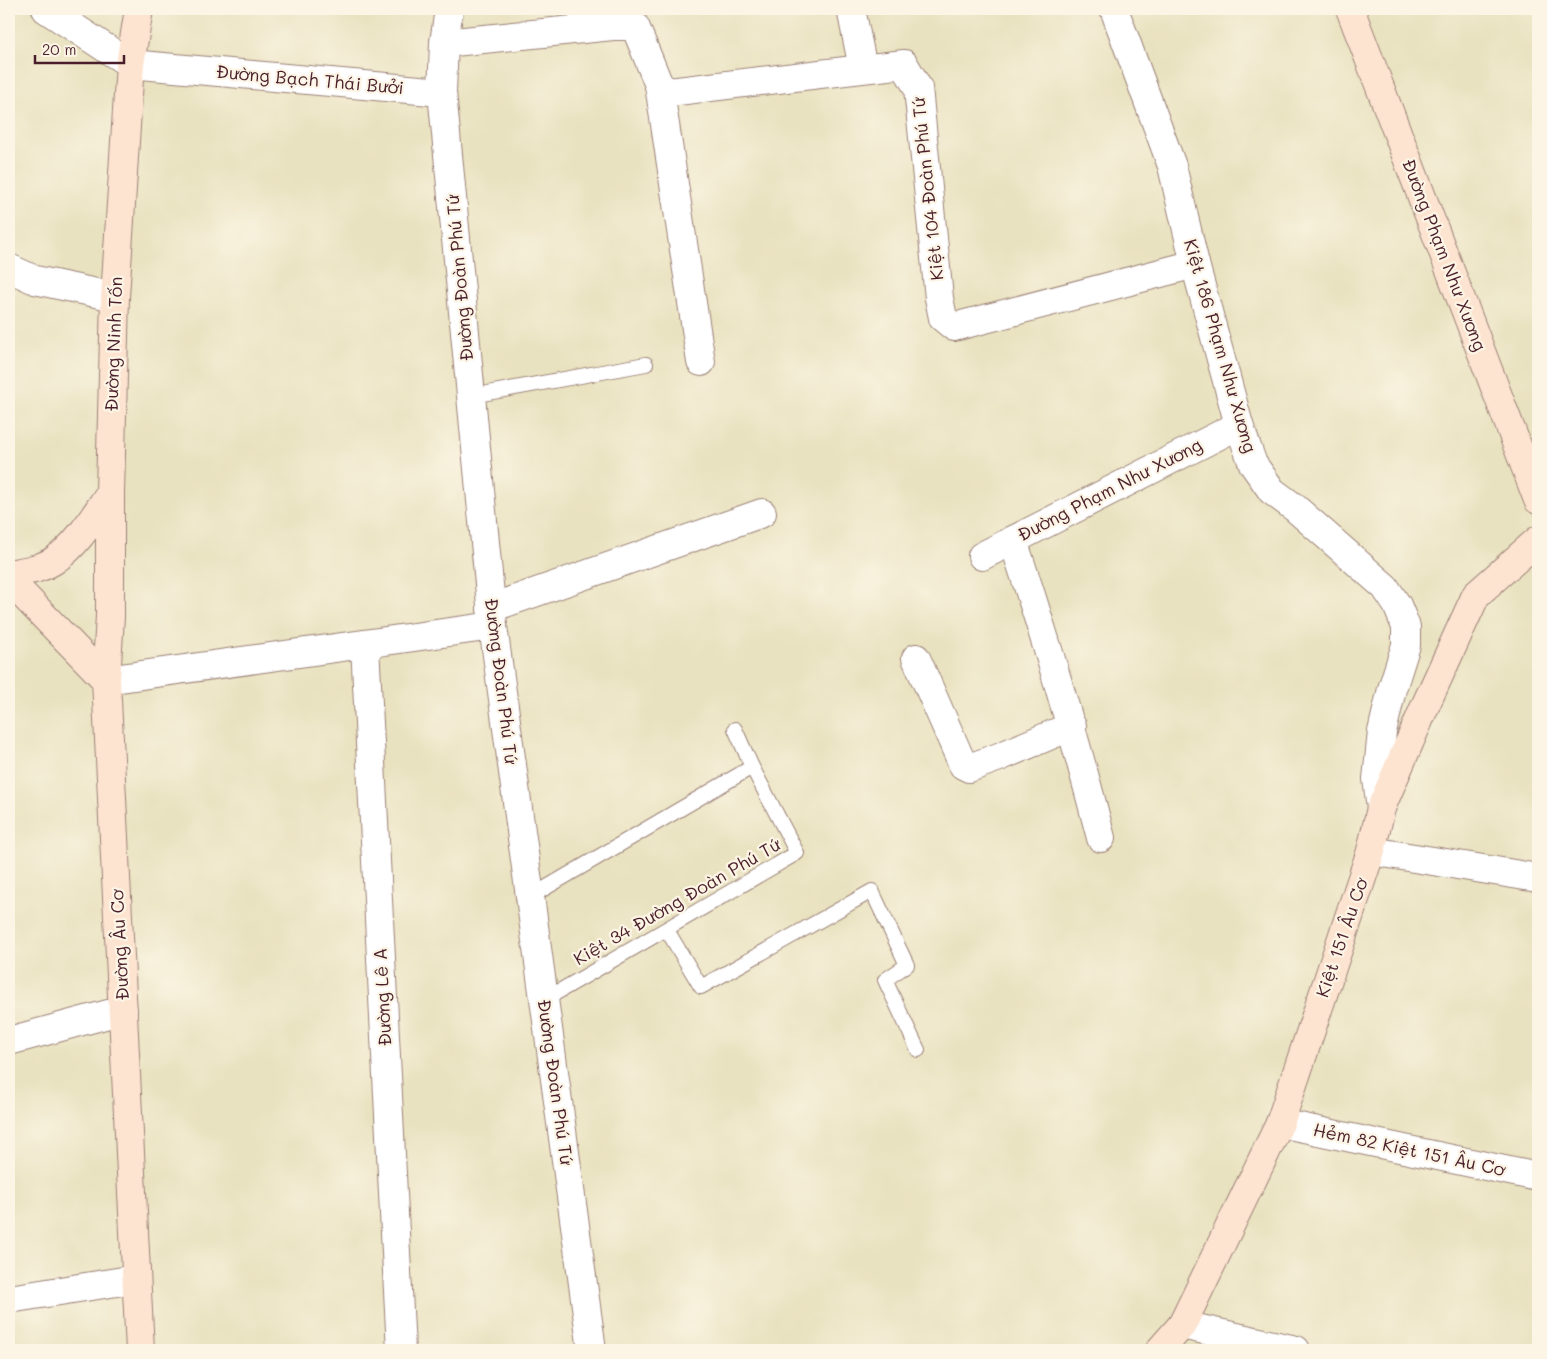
<svg xmlns="http://www.w3.org/2000/svg" width="1547" height="1359" font-family="Mali,sans-serif">
	<style>
		.lines { fill: none; stroke-linecap: round; stroke-linejoin: round }
		.lane-casing { stroke: #9a8076; stroke-width: 16 }
		.street-casing { stroke: #9a8076; stroke-width: 30 }
		.secondary-casing { stroke: #9a8076; stroke-width: 30 }
		.lane { stroke: #fff; stroke-width: 14 }
		.street { stroke: #fff; stroke-width: 28 }
		.secondary { stroke: #fde4d1; stroke-width: 28 }
		.labels { text-anchor: middle; stroke-width: 4.5; stroke-linejoin: round; paint-order: stroke }
		.street-label { font-size: 18px; fill: #4a1f2b; stroke: #fcf5e5 }
	</style>
	<rect width="100%" height="100%" fill="#fcf5e5"/>
	<filter id="ink" filterUnits="userSpaceOnUse"><feTurbulence type="fractalNoise" baseFrequency=".02" numOctaves="2"/><feDisplacementMap in="SourceGraphic" scale="10" xChannelSelector="R" yChannelSelector="G"/><feConvolveMatrix kernelMatrix="1 2 1 2 8 2 1 2 1" color-interpolation-filters="sRGB"/></filter>
	<filter id="wash" filterUnits="userSpaceOnUse"><feTurbulence type="fractalNoise" baseFrequency=".0096" numOctaves="4" result="noise"/><feDisplacementMap in="SourceGraphic" scale="20" xChannelSelector="R" yChannelSelector="G"/><feGaussianBlur stdDeviation="1.12" result="paint"/><feColorMatrix in="noise" values="0 0 0 0 0 0 0 0 0 0 0 0 0 0 0 0 0 1.4 0 .05"/><feComposite in="paint" operator="in"/></filter>
	<g filter="url(#wash)">
		<rect width="100%" height="100%" fill="#e9e2c0"/>
	</g>
	<g filter="url(#ink)">
		<g class="lines">
			<defs>
				<g id="lane">
					<path d="M471 396 646 364"/>
					<path d="M530 897 752 767"/>
					<path d="M667 930 701 987 872 891 907 965 885 980 918 1050"/>
					<path d="M544 1000 797 853 752 767 735 729"/>
				</g>
				<g id="street">
					<path d="M46 9 130 64 442 92"/>
					<path d="M449 9 444 43 442 92 493 626 592 1350"/>
					<path d="M851 9 863 68"/>
					<path d="M1114 9 1172 166 1195 264 1239 425 1253 464 1272 491 1295 508 1385 587 1397 605 1406 627V645L1392 689 1382 732 1377 779 1381 808"/>
					<path d="M444 43 613 26H635L659 85 669 92 904 64 918 88 939 298 943 318 954 327 1195 264"/>
					<path d="M659 85 701 362"/>
					<path d="M9 268 35 280 115 297"/>
					<path d="M1013 540C1046 639 1075 737 1101 838"/>
					<path d="M982 556 1239 425"/>
					<path d="M491 608 762 513"/>
					<path d="M365 645 401 1350"/>
					<path d="M916 658 963 765 969 768 999 757 1072 726"/>
					<path d="M106 680 493 626"/>
					<path d="M1371 851 1538 878"/>
					<path d="M9 1041 123 1010"/>
					<path d="M1280 1123 1538 1177"/>
					<path d="M9 1299 136 1279"/>
					<path d="M1182 1325 1296 1350"/>
				</g>
				<g id="secondary">
					<path d="M139 9 130 64 115 297 110 493V616L106 680 140 1350"/>
					<path d="M1350 9 1538 500"/>
					<path d="M9 574C24 571 43 569 56 559 79 543 94 516 110 493"/>
					<path d="M9 580 106 680"/>
					<path d="M1160 1350 1182 1325 1280 1123 1371 851 1381 808 1426 704 1476 595 1538 540"/>
				</g>
			</defs>
			<!-- lane casing -->
			<use href="#lane" class="lane-casing"/>
			<!-- street casing -->
			<use href="#street" class="street-casing"/>
			<!-- secondary casing -->
			<use href="#secondary" class="secondary-casing"/>
			<!-- lane -->
			<use href="#lane" class="lane"/>
			<!-- street -->
			<use href="#street" class="street"/>
			<!-- secondary -->
			<use href="#secondary" class="secondary"/>
		</g>
	</g>
	<g class="labels">
		<!-- street labels -->
		<g class="street-label">
			<text transform="translate(310 80) rotate(5)" y="6">Đường Bạch Thái Bưởi</text>
			<text transform="translate(928 189) rotate(-96)" y="6">Kiệt 104 Đoàn Phú Tứ</text>
			<text transform="translate(1444 255) rotate(69)" y="6">Đường Phạm Như Xương</text>
			<text transform="translate(460 278) rotate(-95)" y="6">Đường Đoàn Phú Tứ</text>
			<text transform="translate(114 344) rotate(-88)" y="6">Đường Ninh Tốn</text>
			<text transform="translate(1220 346) rotate(74)" y="6">Kiệt 186 Phạm Như Xương</text>
			<text transform="translate(1110 490) rotate(-27)" y="6">Đường Phạm Như Xương</text>
			<text transform="translate(501 681) rotate(83)" y="6">Đường Đoàn Phú Tứ</text>
			<text transform="translate(677 902) rotate(-30)" y="6">Kiệt 34 Đường Đoàn Phú Tứ</text>
			<text transform="translate(1342 938) rotate(-71)" y="6">Kiệt 151 Âu Cơ</text>
			<text transform="translate(120 945) rotate(-93)" y="6">Đường Âu Cơ</text>
			<text transform="translate(383 997) rotate(-93)" y="6">Đường Lê A</text>
			<text transform="translate(555 1082) rotate(82)" y="6">Đường Đoàn Phú Tứ</text>
			<text transform="translate(1409 1150) rotate(12)" y="6">Hẻm 82 Kiệt 151 Âu Cơ</text>
		</g>
	</g>
	<!-- margin -->
	<rect width="1547" height="1359" fill="none" stroke="#fcf5e5" stroke-width="30"/>
	<!-- scale -->
	<path d="M35 55v8h89v-8" fill="none" stroke="#4a1f2b" stroke-width="2.5"/>
	<text x="42" y="55" font-size="15" fill="#4a1f2b" stroke="#fcf5e5" stroke-width="4" paint-order="stroke">20 m</text>
</svg>
